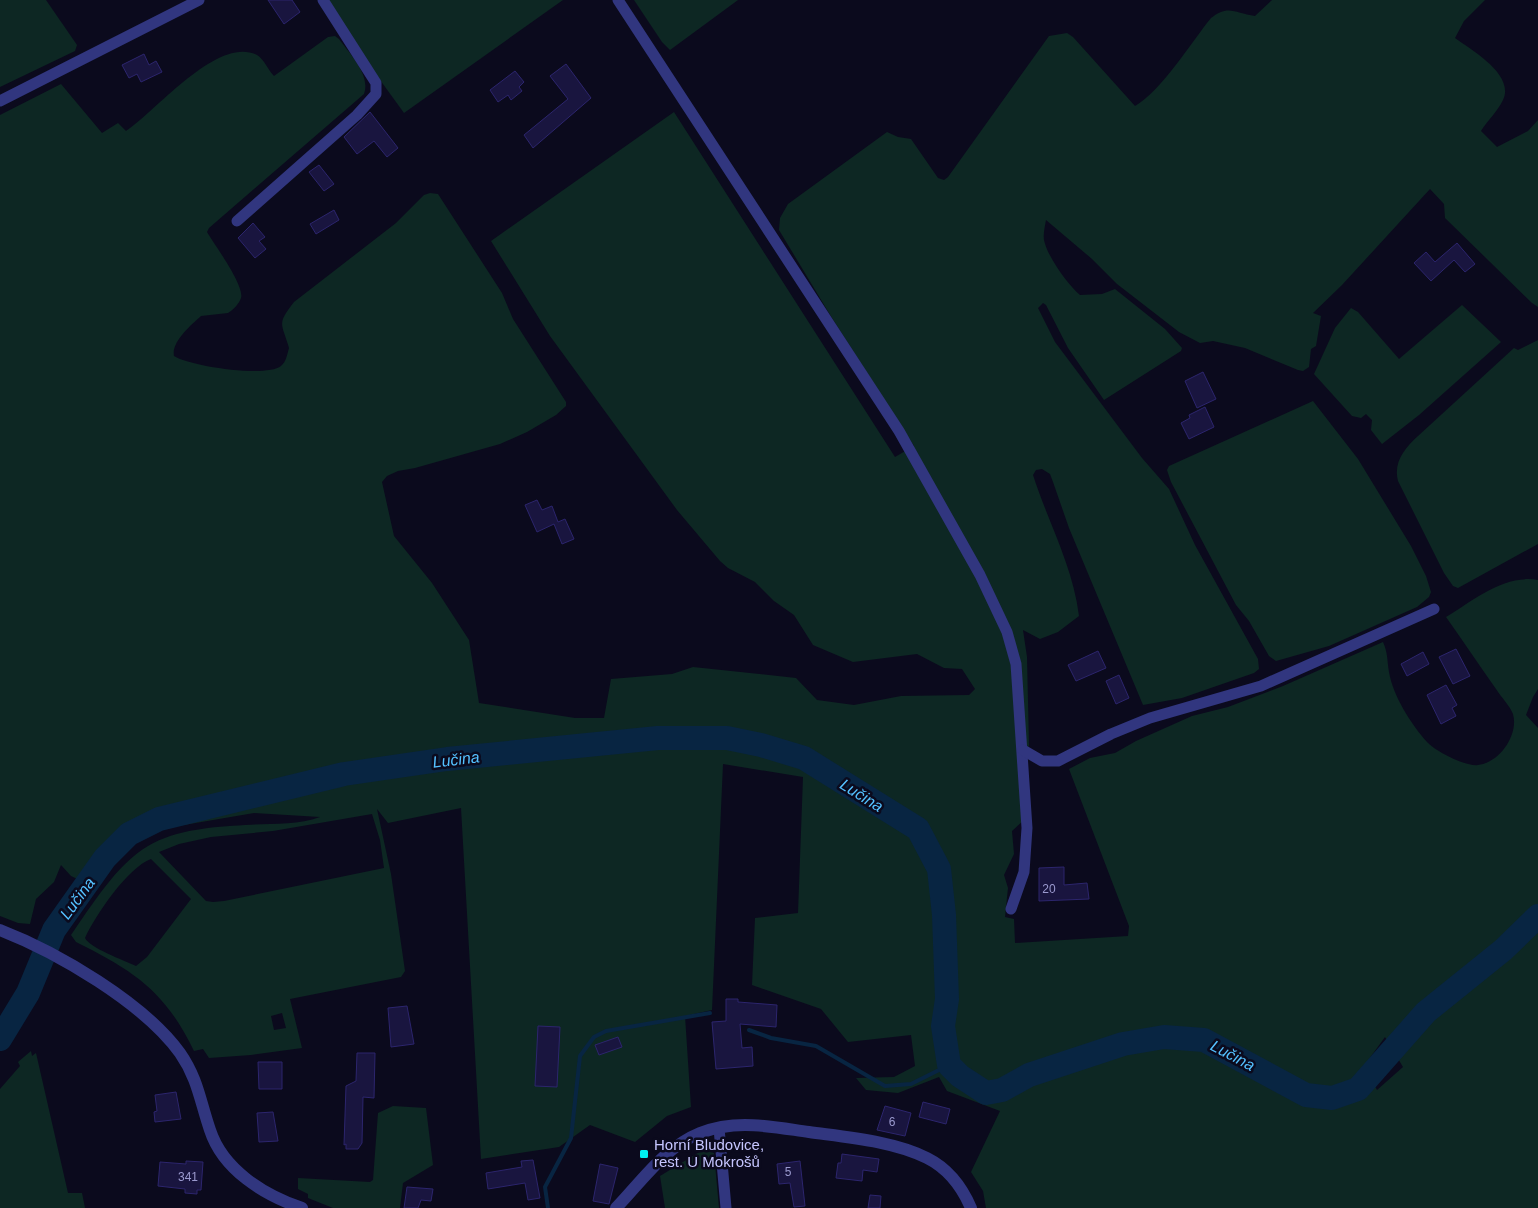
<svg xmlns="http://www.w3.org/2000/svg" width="1538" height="1208" font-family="Helvetica,sans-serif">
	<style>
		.green { fill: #0d2723; fill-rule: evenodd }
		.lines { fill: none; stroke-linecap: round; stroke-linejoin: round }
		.stream { stroke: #082542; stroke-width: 4 }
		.river { stroke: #082542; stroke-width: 24 }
		.building { fill: #19153f; stroke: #2c256d }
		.minor { stroke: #31367f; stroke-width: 11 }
		.tertiary { stroke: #31367f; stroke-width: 12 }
		.poi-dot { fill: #00f1f0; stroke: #0b0a1d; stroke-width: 2 }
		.labels { text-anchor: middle; stroke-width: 5; stroke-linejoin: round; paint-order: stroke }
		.number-label { font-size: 12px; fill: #9b9acf }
		.poi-label { font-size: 15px; fill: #c6c6ff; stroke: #0b0a1d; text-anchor: start }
		.water-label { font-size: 16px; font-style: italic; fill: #54c1ff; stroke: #0b0a1d }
	</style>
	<rect width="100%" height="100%" fill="#0b0a1d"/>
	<!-- green -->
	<g class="green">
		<path d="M0 0H46L77 45 75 51 0 87Z"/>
		<path d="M328 0H563L404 113 367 62Z"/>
		<path d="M634 0H738L670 50 662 42Z"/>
		<path d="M1272 0H1485L1464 21 1455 38C1473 51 1515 75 1503 100 1498 111 1487 121 1481 131L1497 147 1528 131 1538 120V307L1532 303 1445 218 1444 204 1430 189 1342 285 1313 313 1321 316 1316 346 1311 349 1309 367 1303 371 1298 370 1245 348 1213 341 1200 343 1179 332 1117 284 1092 259 1046 220C1045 226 1043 234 1044 240 1047 256 1068 285 1080 295L1102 294 1115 289 1165 329 1182 348 1181 351 1104 400 1068 348 1046 305 1043 303 1038 308 1055 342 1142 458 1169 489 1195 545 1258 659 1259 669 1254 673 1182 698 1143 705 1069 528 1053 482 1050 474 1042 469 1036 470 1033 475C1048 522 1073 566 1079 616L1058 632 1040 639 1023 630 1027 657 1029 745 1021 776 1024 820 1012 831 1014 854 1004 875 1008 888 1005 917 1014 919 1015 943 1128 936 1129 926 1069 769 1090 758 1115 753 1136 741 1192 716 1228 707 1283 686 1383 642C1388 653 1387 660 1389 672 1393 696 1411 724 1427 742 1435 751 1466 767 1478 765 1499 763 1519 735 1513 714 1510 706 1501 697 1496 689 1479 665 1463 641 1446 617 1474 600 1504 574 1538 580V689L1533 697 1526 715 1538 728V1208H986L983 1191 971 1172 1000 1111 947 1091 939 1077 898 1093 866 1090 856 1078 894 1077 915 1066 911 1035 848 1042 821 1009 752 985 755 918 798 913 803 777 723 764 712 1010 685 1016 691 1107 667 1116 635 1142 590 1125 559 1147 481 1159 461 808 388 823 377 809 391 874 405 971 401 977 290 999 302 1048 251 1055 209 1058 203 1049 194 1051C165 991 134 971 76 942L71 935C92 905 116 865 148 846 177 829 213 827 245 825 269 823 297 826 320 817L254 813 143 832 88 884 71 876 61 865 54 882 36 899 30 924 18 923 0 916V115L61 84 102 133 118 123 126 131C156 111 218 35 257 55 264 59 268 70 274 76L328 37 335 36 339 39C350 54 371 75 364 94L209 228 207 232C214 244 245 286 241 298 239 304 233 310 228 313L201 316C191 325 171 342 174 356 189 366 266 378 281 366 286 362 287 355 289 348 282 323 276 325 294 302L396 223 424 195 430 193 438 194 502 293 513 319 566 402V406L556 415 527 432 500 444 415 468 398 471 387 476 382 482 394 536 432 583 469 640 479 703 575 718H604L611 679 672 674 693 667 796 678 817 700 854 705 901 696 969 695 975 689 962 669 944 668 917 654 853 662 813 645 794 615 774 601 755 582 728 568 720 561 677 510 550 336 491 241 674 112 895 457 914 446 832 318 779 230 780 218 788 204 887 132 898 137 911 139 938 178 944 180 948 177 1049 36 1067 33 1073 37 1135 106C1162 90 1190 44 1211 18 1228 4 1235 13 1255 16ZM372 814 380 840 384 868 224 901 213 902 206 901 159 852 179 844 211 837 273 831ZM151 859 191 899 147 957 136 966C123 960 90 948 85 938 95 916 128 867 151 859ZM282 1013 286 1028 274 1030 271 1016ZM1385 1037 1403 1067 1377 1090 1364 1066Z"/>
		<path d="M1462 305 1501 342 1419 415 1382 444 1371 430 1372 420 1366 414 1361 418 1352 416 1314 374 1335 328 1351 308 1358 312 1399 359Z"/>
		<path d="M1538 340V544L1458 588 1453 586 1444 573 1398 481C1393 462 1405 448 1418 436L1514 348 1518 350Z"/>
		<path d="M1313 401 1358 459 1411 546 1426 576 1431 592 1429 597 1417 607 1329 646 1276 661 1269 656 1249 621 1236 605 1171 482 1167 470 1169 466Z"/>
		<path d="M31 1051 32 1056 36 1053 68 1193H82L85 1208H0V1089L20 1066 18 1062Z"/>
		<path d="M393 1106 426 1108 433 1165 403 1183 400 1208H333L308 1198V1194L298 1189V1178L370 1182 373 1180 378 1113Z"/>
		<path d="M706 1148 714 1153 719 1208H665L660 1176Z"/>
	</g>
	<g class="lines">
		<!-- stream -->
		<g class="stream">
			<path d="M749 1030 771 1038 816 1046 885 1086 911 1084 949 1065"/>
			<path d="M548 1208 545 1187 571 1138 580 1056 594 1037 606 1031 710 1013"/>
		</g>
		<!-- river -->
		<path class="river" d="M0 1039 28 993 54 930 105 858 129 834 159 819 344 774 447 759 658 738H727L761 745 804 758 918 829 939 869 944 915 947 999 943 1026 949 1065 960 1076 986 1093 1002 1090 1029 1075 1123 1044 1164 1037 1204 1040 1306 1095 1332 1098 1358 1089 1426 1012 1503 950 1538 916"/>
	</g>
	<!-- building -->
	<g class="building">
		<path d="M268 0H292L300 12 284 24Z"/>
		<path d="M144 54 149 65 156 61 162 72 141 82 137 74 129 78 122 65Z"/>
		<path d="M566 64 591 98 533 148 524 135 568 99 550 76Z"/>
		<path d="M515 71 524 82 519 87 522 91 511 100 508 95 498 102 490 90Z"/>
		<path d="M370 112 398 148 387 157 374 141 357 154 344 137Z"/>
		<path d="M319 165 334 184 324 191 309 172Z"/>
		<path d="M334 210 339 220 316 234 310 224Z"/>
		<path d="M253 223 265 237 259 241 266 249 255 258 238 238Z"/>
		<path d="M1457 243 1475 264 1465 272 1454 260 1431 281 1414 263 1426 252 1435 262Z"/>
		<path d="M1203 372 1216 399 1197 408 1185 381Z"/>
		<path d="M1205 407 1214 427 1189 439 1181 423 1190 418 1189 415Z"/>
		<path d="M537 500 542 510 552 506 558 522 565 519 574 539 562 544 554 524 537 532 525 505Z"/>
		<path d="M1456 649 1470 676 1453 684 1439 657Z"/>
		<path d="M1098 651 1106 668 1076 681 1068 665Z"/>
		<path d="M1423 652 1429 664 1407 676 1401 664Z"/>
		<path d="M1119 675 1129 698 1116 704 1106 681Z"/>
		<path d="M1446 685 1457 705 1452 708 1456 716 1441 724 1427 695Z"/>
		<path d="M1064 867V885L1087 883 1089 899 1039 901V868Z"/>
		<path d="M726 999H738V1002L777 1005 776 1027 740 1024 742 1048 752 1047 753 1066 716 1069 712 1022 726 1021Z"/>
		<path d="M407 1006 414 1044 391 1047 388 1008Z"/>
		<path d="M538 1026 560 1027 557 1087 535 1086Z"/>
		<path d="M618 1037 622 1047 599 1055 595 1045Z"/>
		<path d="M357 1053H375L374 1098 363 1097 362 1143 358 1149H346V1144L344 1145 346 1086 356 1081Z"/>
		<path d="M258 1062H282V1089H259Z"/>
		<path d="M176 1092 181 1119 155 1122 154 1112 157 1111 155 1095Z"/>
		<path d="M923 1102 950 1109 946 1124 919 1117Z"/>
		<path d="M885 1106 911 1113 905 1136 877 1130Z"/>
		<path d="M273 1112 278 1141 259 1142 257 1113Z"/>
		<path d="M842 1154 879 1159 877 1172 863 1170 862 1181 836 1178 838 1163H841Z"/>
		<path d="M533 1160 540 1198 528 1200 525 1183 488 1189 486 1173 522 1167 521 1161Z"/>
		<path d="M186 1161 203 1162 201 1190H197V1194L185 1193V1189L158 1186 160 1162 186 1164Z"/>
		<path d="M800 1161 805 1206 794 1207 790 1183 779 1184 777 1164Z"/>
		<path d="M600 1164 618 1168 609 1204 593 1201Z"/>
		<path d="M407 1187 433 1189 431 1201 421 1200 418 1208H404Z"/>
		<path d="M870 1195 881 1196 880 1208H868Z"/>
	</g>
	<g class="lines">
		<!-- minor -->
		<g class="minor">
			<path d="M618 0 899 431 980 575 1007 632 1016 664 1027 828 1024 872 1011 909"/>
			<path d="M0 101 199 0"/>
			<path d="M237 221 357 115 376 94V83L323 0"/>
			<path d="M1023 750 1042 761H1058L1111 734 1150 718 1261 686 1434 609"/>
			<path d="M719 1128 726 1208"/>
		</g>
		<!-- tertiary -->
		<g class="tertiary">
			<path d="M0 930C57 952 144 1003 180 1053 198 1079 200 1101 210 1130 223 1170 264 1195 302 1208"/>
			<path d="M616 1208C641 1182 665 1147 700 1133 713 1128 730 1125 745 1125 766 1125 787 1129 809 1132 845 1137 894 1141 927 1158 947 1168 962 1187 971 1208"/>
		</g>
	</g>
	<!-- markers -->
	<rect class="poi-dot" x="639" y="1149" width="10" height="10" rx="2.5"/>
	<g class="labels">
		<!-- number labels -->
		<g class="number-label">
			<text x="1049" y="893">20</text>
			<text x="892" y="1126">6</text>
			<text x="788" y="1176">5</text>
			<text x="188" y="1181">341</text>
		</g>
		<!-- poi labels -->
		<g class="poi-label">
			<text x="654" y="1150">Horní Bludovice,<tspan x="654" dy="17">rest. U Mokrošů</tspan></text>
		</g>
		<!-- water labels -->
		<g class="water-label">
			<text transform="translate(456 759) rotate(-7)" y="6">Lučina</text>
			<text transform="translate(862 795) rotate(32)" y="6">Lučina</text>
			<text transform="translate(77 898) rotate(-54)" y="6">Lučina</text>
			<text transform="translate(1233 1055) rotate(28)" y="6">Lučina</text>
		</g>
	</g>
</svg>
